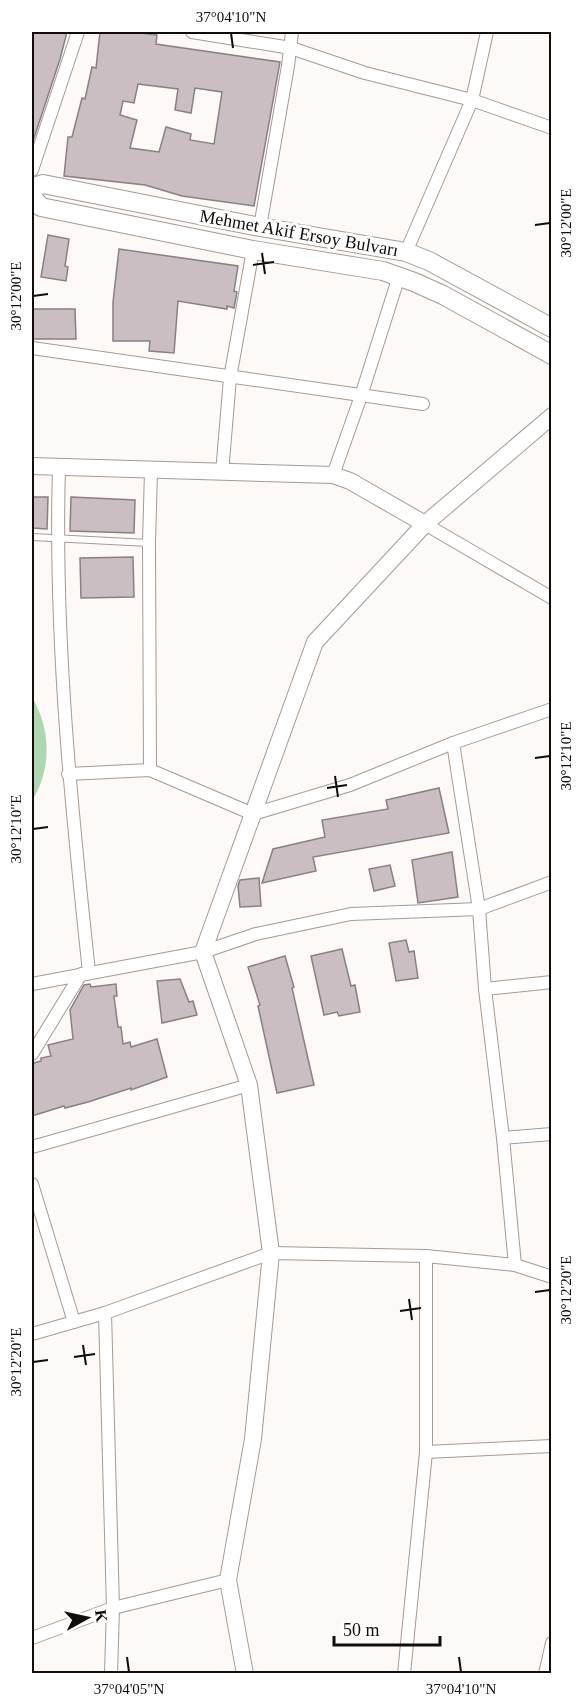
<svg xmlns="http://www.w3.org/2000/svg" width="583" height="1705" font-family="Georgia,serif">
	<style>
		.green { fill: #aed7af }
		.building { fill: #cabec2; stroke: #8b7f83; stroke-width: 1.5; fill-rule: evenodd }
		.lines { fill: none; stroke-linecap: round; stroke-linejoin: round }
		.lane-casing { stroke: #a59a94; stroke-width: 8 }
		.street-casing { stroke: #a59a94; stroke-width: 14 }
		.secondary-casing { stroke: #a59a94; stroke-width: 18 }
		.primary-casing { stroke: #a59a94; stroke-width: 20 }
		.lane { stroke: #fff; stroke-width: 6 }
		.street { stroke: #fff; stroke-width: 12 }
		.secondary { stroke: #fff; stroke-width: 16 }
		.primary { stroke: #fff; stroke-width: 18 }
		.ticks { fill: none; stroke: #100d0a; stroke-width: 2 }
		.labels { text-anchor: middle; stroke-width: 6; stroke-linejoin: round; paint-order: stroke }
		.street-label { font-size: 18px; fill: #100d0a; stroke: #fff }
		.neatline { fill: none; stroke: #100d0a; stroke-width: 2 }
		.ticks-label { font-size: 15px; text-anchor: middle; fill: #100d0a }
	</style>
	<rect width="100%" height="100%" fill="#fdf9f6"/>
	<!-- green -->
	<path class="green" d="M32 697C51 730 52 768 32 801Z"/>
	<!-- building -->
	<g class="building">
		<path d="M32 32H67L60 59 32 144Z"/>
		<path d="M100 32H131L157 35 156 44 280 62 254 206 182 196 145 185 64 176 68 137H72L82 98 85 99 92 67 96 68ZM138 84 178 89 175 110 191 113 195 88 222 92 214 144 190 140 191 134 166 127 159 152 130 148 137 120 120 115 123 101 134 103Z"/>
		<path d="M48 235 69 239 65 266 68 267 66 281 41 277Z"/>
		<path d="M119 249 238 266 234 291 237 292 234 308 227 306V309L178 301 174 353 149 351 150 341H113V302Z"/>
		<path d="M32 309H75L76 339H32Z"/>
		<path d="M32 497H48L47 529 32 528Z"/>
		<path d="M71 497 135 500 134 533 70 531Z"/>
		<path d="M133 557 134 597 81 598 80 558Z"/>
		<path d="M439 788 449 833 313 857 316 871 262 883 273 849 325 837 322 820 388 809 386 800Z"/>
		<path d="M452 852 458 897 418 903 412 860Z"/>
		<path d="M390 865 395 886 374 891 369 869Z"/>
		<path d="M259 878 261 906 240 907 238 886 240 880Z"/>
		<path d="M406 940 409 952 414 951 418 978 396 981 389 943Z"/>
		<path d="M342 949 351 986 355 985 360 1012 339 1016 337 1012 324 1015 311 956Z"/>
		<path d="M285 956 294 987 292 988 314 1085 277 1093 258 1006 260 1005 248 967Z"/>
		<path d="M180 979 189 1002 193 1001 197 1015 162 1023 157 981Z"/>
		<path d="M90 984 91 987 116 984 117 996H114L118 1027H121L123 1044 130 1042 131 1047 157 1039 167 1077 131 1090V1088L88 1102 65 1108 64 1106 32 1116V1067L34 1063 41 1061V1058L51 1056 48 1045 73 1039 70 1010 84 985Z"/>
	</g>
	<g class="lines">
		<defs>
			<path id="lane" d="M32 537 149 543"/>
			<g id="street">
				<path d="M192 32 291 48 365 73 472 100 552 128"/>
				<path d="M32 170 78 32"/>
				<path d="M260 227 288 66 292 32"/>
				<path d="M406 252 472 100 487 32"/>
				<path d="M32 348 423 404"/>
				<path d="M59 467C54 636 71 805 89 972"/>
				<path d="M222 473 230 378 253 250"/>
				<path d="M333 475 361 396 399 276"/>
				<path d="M425 524 552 598"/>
				<path d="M453 743 479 909 485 989 503 1138 515 1265 552 1277"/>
				<path d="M150 770 149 543 151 471"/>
				<path d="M68 774 150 770 253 814 350 785 453 743 552 709"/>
				<path d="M32 984 203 952 256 934 351 914 479 909 552 882"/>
				<path d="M485 989 552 982"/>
				<path d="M32 1054 81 974"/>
				<path d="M503 1138 552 1134"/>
				<path d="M32 1147 249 1085"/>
				<path d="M32 1184 74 1322"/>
				<path d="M105 1313 113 1608 111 1674"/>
				<path d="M32 1334 105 1313 271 1253 426 1256 515 1265"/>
				<path d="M426 1452 552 1446"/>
				<path d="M32 1638 113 1608 228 1580"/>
				<path d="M404 1674 426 1452V1256"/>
				<path d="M545 1674 552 1643"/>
			</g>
			<g id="secondary">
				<path d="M32 466 333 475 350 481 425 524"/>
				<path d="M245 1674 228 1580 253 1439 271 1253 249 1085 203 952 315 642 425 524 552 416"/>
			</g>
			<g id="primary">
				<path d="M32 188 43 184 260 227 406 252 429 261 552 328"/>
				<path d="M32 197 41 207 253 250 383 271 414 282 443 295 552 355"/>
			</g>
		</defs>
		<!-- lane casing -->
		<use href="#lane" class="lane-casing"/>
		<!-- street casing -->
		<use href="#street" class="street-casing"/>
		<!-- secondary casing -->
		<use href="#secondary" class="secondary-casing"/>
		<!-- primary casing -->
		<use href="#primary" class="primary-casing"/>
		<!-- lane -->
		<use href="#lane" class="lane"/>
		<!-- street -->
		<use href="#street" class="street"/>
		<!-- secondary -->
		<use href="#secondary" class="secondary"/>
		<!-- primary -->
		<use href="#primary" class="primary"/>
	</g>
	<!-- ticks -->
	<path class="ticks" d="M231 33 233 48M535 225 550 223M262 253 265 274M253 265 274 262M33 296 48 294M535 758 550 756M335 776 338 797M327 788 347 785M33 829 48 827M535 1292 550 1290M409 1299 412 1320M400 1311 421 1308M83 1345 86 1365M74 1357 95 1354M33 1362 48 1360M127 1657 129 1672M459 1657 461 1672"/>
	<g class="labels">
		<!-- street labels -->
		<g class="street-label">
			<text transform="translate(299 233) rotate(10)" y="6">Mehmet Akif Ersoy Bulvarı</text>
		</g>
	</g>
	<!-- border -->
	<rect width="583" height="1705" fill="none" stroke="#ffffff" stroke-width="66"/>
	<!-- north arrow -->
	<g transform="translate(87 1618) rotate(82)" stroke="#ffffff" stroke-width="4.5" paint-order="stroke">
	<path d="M0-4.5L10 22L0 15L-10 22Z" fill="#100d0a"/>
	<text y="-9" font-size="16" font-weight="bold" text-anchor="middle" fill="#100d0a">K</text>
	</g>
	<!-- scale -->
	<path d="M334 1636v9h106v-9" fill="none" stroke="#100d0a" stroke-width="3"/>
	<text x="343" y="1636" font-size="18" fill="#100d0a" stroke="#ffffff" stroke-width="4.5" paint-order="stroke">50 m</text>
	<rect x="33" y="33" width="517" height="1639" class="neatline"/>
	<g class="ticks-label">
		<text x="231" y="22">37°04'10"N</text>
		<text transform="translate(566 223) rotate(-90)" y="5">30°12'00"E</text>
		<text transform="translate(16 296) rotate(-90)" y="5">30°12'00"E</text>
		<text transform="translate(566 756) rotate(-90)" y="5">30°12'10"E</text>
		<text transform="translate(16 829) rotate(-90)" y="5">30°12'10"E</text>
		<text transform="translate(566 1290) rotate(-90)" y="5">30°12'20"E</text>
		<text transform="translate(16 1362) rotate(-90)" y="5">30°12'20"E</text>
		<text x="129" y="1694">37°04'05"N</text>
		<text x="461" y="1694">37°04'10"N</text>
	</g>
</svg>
